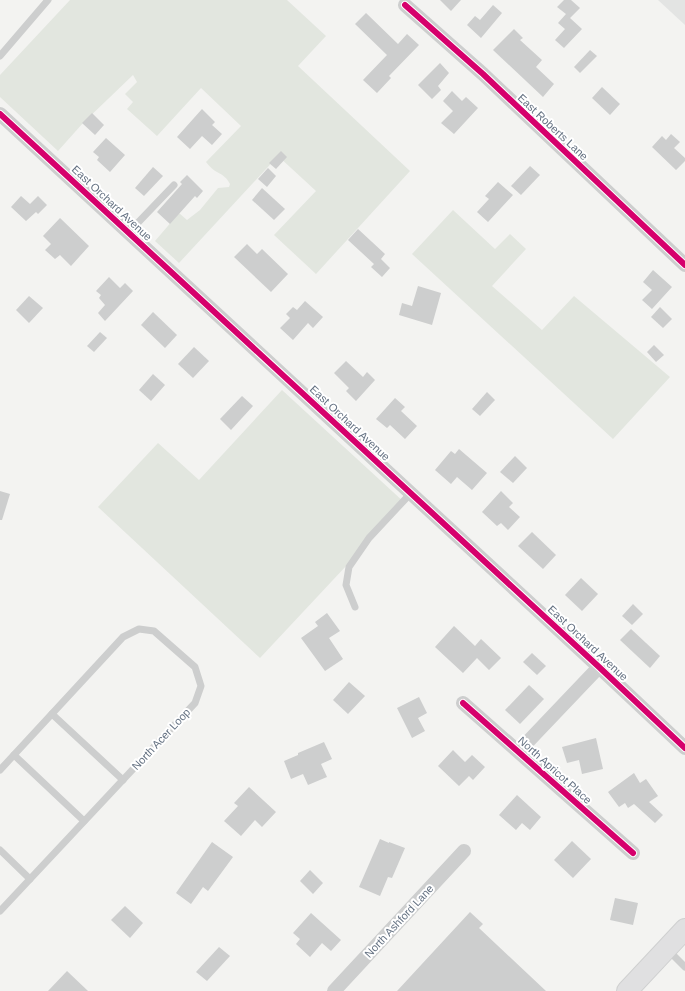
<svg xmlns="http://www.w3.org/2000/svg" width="685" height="991" font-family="Arial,sans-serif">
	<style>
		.built { fill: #e3e4e3 }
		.green { fill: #e2e6df }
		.building { fill: #cdcece }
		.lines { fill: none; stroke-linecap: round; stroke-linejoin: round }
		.secondary-casing { stroke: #cfd0d0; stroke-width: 22 }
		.lane { stroke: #cdcece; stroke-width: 7 }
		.street { stroke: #cdcece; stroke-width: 14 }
		.secondary { stroke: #e0e0e1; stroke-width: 20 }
		.cycleway-casing { stroke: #fff; stroke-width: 8 }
		.cycleway { stroke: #d6006c; stroke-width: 6 }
		.labels { text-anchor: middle; stroke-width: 4; stroke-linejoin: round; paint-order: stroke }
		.street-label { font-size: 11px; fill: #637081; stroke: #fff }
	</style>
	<rect width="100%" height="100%" fill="#f3f3f1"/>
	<!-- built -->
	<path class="built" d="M658 0H685V25Z"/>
	<!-- green -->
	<g class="green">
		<path d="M70 0H287L326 36 298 66 410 171 316 274 274 235 316 191 278 156 179 263 155 241 179 213 187 220 200 210 218 188 229 187 230 184C227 178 223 175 217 172 213 170 209 166 206 162L241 126 201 88 157 136 127 109 133 102 125 94 137 82 133 75 83 123 58 151 0 97V75Z"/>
		<path d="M453 210 495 249 510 234 526 249 492 286 542 330 574 296 670 377 613 439 412 254Z"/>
		<path d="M282 390 405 503 260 658 98 507 158 443 199 480Z"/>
	</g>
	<!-- building -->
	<g class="building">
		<path d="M440 0H461L451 11Z"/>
		<path d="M564 0H571L580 8 570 18 582 29 564 48 555 40 565 29 558 23 566 14 557 7Z"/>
		<path d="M493 5 502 13 481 38 467 25 475 16 480 20Z"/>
		<path d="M366 13 398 44 407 34 419 45 389 76 391 78 377 93 363 80 387 55 355 24Z"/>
		<path d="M514 29 523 38 520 40 542 60 536 67 554 84 543 97 493 50Z"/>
		<path d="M590 50 597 56 580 73 574 67Z"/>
		<path d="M440 63 449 73 438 86 441 90 432 99 418 85Z"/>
		<path d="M602 87 620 104 610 115 592 98Z"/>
		<path d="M452 91 462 101 466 97 478 108 454 134 441 123 453 111 443 101Z"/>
		<path d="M202 109 215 122 212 125 222 134 212 145 202 136 190 149 177 137Z"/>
		<path d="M92 113 104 125 95 135 82 123Z"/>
		<path d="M671 134 680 142 674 148 685 158V161L676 170 652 147 662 136 666 140Z"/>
		<path d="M106 138 125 155 110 172 97 160 99 157 93 152Z"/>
		<path d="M281 151 287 157 276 169 269 163Z"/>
		<path d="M530 166 540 175 521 195 511 186Z"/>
		<path d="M153 167 163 176 144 196 135 188Z"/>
		<path d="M268 168 276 176 267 187 258 179Z"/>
		<path d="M187 175 203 191 197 198 195 196 170 224 157 212 182 184 180 182Z"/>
		<path d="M498 182 513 195 488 222 477 212 489 199 485 196Z"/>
		<path d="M262 188 285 209 274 220 252 200Z"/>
		<path d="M21 196 30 204 38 196 47 205 38 214 36 212 26 221 11 207Z"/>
		<path d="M60 218 89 246 71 266 60 255 55 259 45 250 51 244 43 236Z"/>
		<path d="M358 229 385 254 381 259 390 268 382 277 371 267 374 264 348 240Z"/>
		<path d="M247 244 257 254 262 249 288 274 271 292 234 257Z"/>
		<path d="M653 270 672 287 652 309 642 300 652 290 643 282Z"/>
		<path d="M109 277 120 288 125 283 133 291 105 321 98 313 105 305 99 298 101 295 96 291Z"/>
		<path d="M418 286 441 293 432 325 399 315 402 303 412 306Z"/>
		<path d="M29 296 43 308 29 323 16 310Z"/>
		<path d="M305 301 323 317 313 328 308 323 293 340 280 328 290 318 286 314 293 307 297 310Z"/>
		<path d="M660 307 672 319 663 328 651 317Z"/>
		<path d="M153 312 177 335 165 348 141 325Z"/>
		<path d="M100 332 107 338 94 352 87 346Z"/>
		<path d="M654 345 664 355 656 362 647 352Z"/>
		<path d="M194 347 209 361 193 378 178 364Z"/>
		<path d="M346 361 363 377 367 372 375 380 356 401 346 391 349 388 334 373Z"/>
		<path d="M153 374 165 385 151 401 139 390Z"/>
		<path d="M487 392 495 400 480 416 472 409Z"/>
		<path d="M242 396 253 406 231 430 220 419Z"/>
		<path d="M395 398 405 407 401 411 417 426 405 439 390 425 387 428 376 419Z"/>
		<path d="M459 449 487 473 472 490 457 477 451 484 435 470 451 451 455 454Z"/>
		<path d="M515 456 527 468 513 483 500 472Z"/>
		<path d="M0 491 10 494 2 520H0Z"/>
		<path d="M501 491 513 503 509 507 520 517 508 530 501 523 497 526 482 512Z"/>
		<path d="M532 532 556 555 543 569 518 546Z"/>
		<path d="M581 578 598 594 582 611 565 595Z"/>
		<path d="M633 604 643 614 632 625 622 616Z"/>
		<path d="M327 613 340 631 329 638 343 659 325 671 301 638 318 626 315 622Z"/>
		<path d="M454 626 475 646 481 639 501 658 489 670 477 658 463 673 435 647Z"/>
		<path d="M631 629 660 656 650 668 620 640Z"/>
		<path d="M532 653 546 666 537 675 523 662Z"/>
		<path d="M349 682 365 696 348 714 333 700Z"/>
		<path d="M529 685 544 699 520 724 505 710Z"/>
		<path d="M419 697 427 713 418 718 425 731 412 738 397 708Z"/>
		<path d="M596 738 603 769 582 774 579 760 567 763 562 747Z"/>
		<path d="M324 742 332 759 321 764 327 777 308 785 303 774 291 779 284 761 298 755V753Z"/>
		<path d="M453 750 465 762 472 755 485 767 473 780 469 776 459 786 438 766Z"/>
		<path d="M634 773 640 783 646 779 658 796 649 802 663 815 655 823 634 804 628 808 625 803 619 807 608 792Z"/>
		<path d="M249 787 276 812 262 827 255 820 241 836 224 821 238 806 234 803Z"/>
		<path d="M517 795 541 817 530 830 522 823 516 830 499 815Z"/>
		<path d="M380 839 389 843V842L405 848 392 878 388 877 380 896 359 887Z"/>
		<path d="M572 841 591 859 573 878 554 860Z"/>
		<path d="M212 842 233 857 208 891 203 887 191 904 176 893Z"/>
		<path d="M310 870 323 883 313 894 300 881Z"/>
		<path d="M615 898 638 903 633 925 610 920Z"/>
		<path d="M125 906 143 923 130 938 111 920Z"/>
		<path d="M470 912 483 924 479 928 546 991H397Z"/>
		<path d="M311 913 341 940 331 951 322 943 310 957 296 944 300 939 293 933Z"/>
		<path d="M219 947 230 956 207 981 196 972Z"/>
		<path d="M67 971 88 991H48Z"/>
	</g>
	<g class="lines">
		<defs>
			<path id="secondary" d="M627 991 685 929"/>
		</defs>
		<!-- secondary casing -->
		<use href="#secondary" class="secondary-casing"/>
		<!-- lane -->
		<g class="lane">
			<path d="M0 56 48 0"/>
			<path d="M129 232 174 185"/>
			<path d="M355 607 346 585 349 567 369 538 411 493"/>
			<path d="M52 714 123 780"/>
			<path d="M14 755 84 821"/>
			<path d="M0 770 123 637 139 629 154 631 195 667 201 686 195 703 0 911"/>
			<path d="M0 850 30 879"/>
			<path d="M668 950 685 967"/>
		</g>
		<!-- street -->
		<g class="street">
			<path d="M405 5 483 74 685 265"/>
			<path d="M0 114 599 667 685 748"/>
			<path d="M463 703 633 853"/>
			<path d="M519 751 599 667"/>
			<path d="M334 991 464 851"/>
		</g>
		<!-- secondary -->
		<use href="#secondary" class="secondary"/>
		<defs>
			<g id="cycleway">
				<path d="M405 5 483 74 685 265"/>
				<path d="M0 114 599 667 685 748"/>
				<path d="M463 703 633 853"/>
			</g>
		</defs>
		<!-- cycleway casing -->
		<use href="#cycleway" class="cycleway-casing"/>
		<!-- cycleway -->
		<use href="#cycleway" class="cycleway"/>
	</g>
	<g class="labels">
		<!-- street labels -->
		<g class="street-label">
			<text transform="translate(553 127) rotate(43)" y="4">East Roberts Lane</text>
			<text transform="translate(112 203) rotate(43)" y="4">East Orchard Avenue</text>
			<text transform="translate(350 423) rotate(43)" y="4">East Orchard Avenue</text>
			<text transform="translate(588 643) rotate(43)" y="4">East Orchard Avenue</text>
			<text transform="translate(161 739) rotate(-47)" y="4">North Acer Loop</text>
			<text transform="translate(555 770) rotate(42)" y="4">North Apricot Place</text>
			<text transform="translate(399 921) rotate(-47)" y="4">North Ashford Lane</text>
		</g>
	</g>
</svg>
